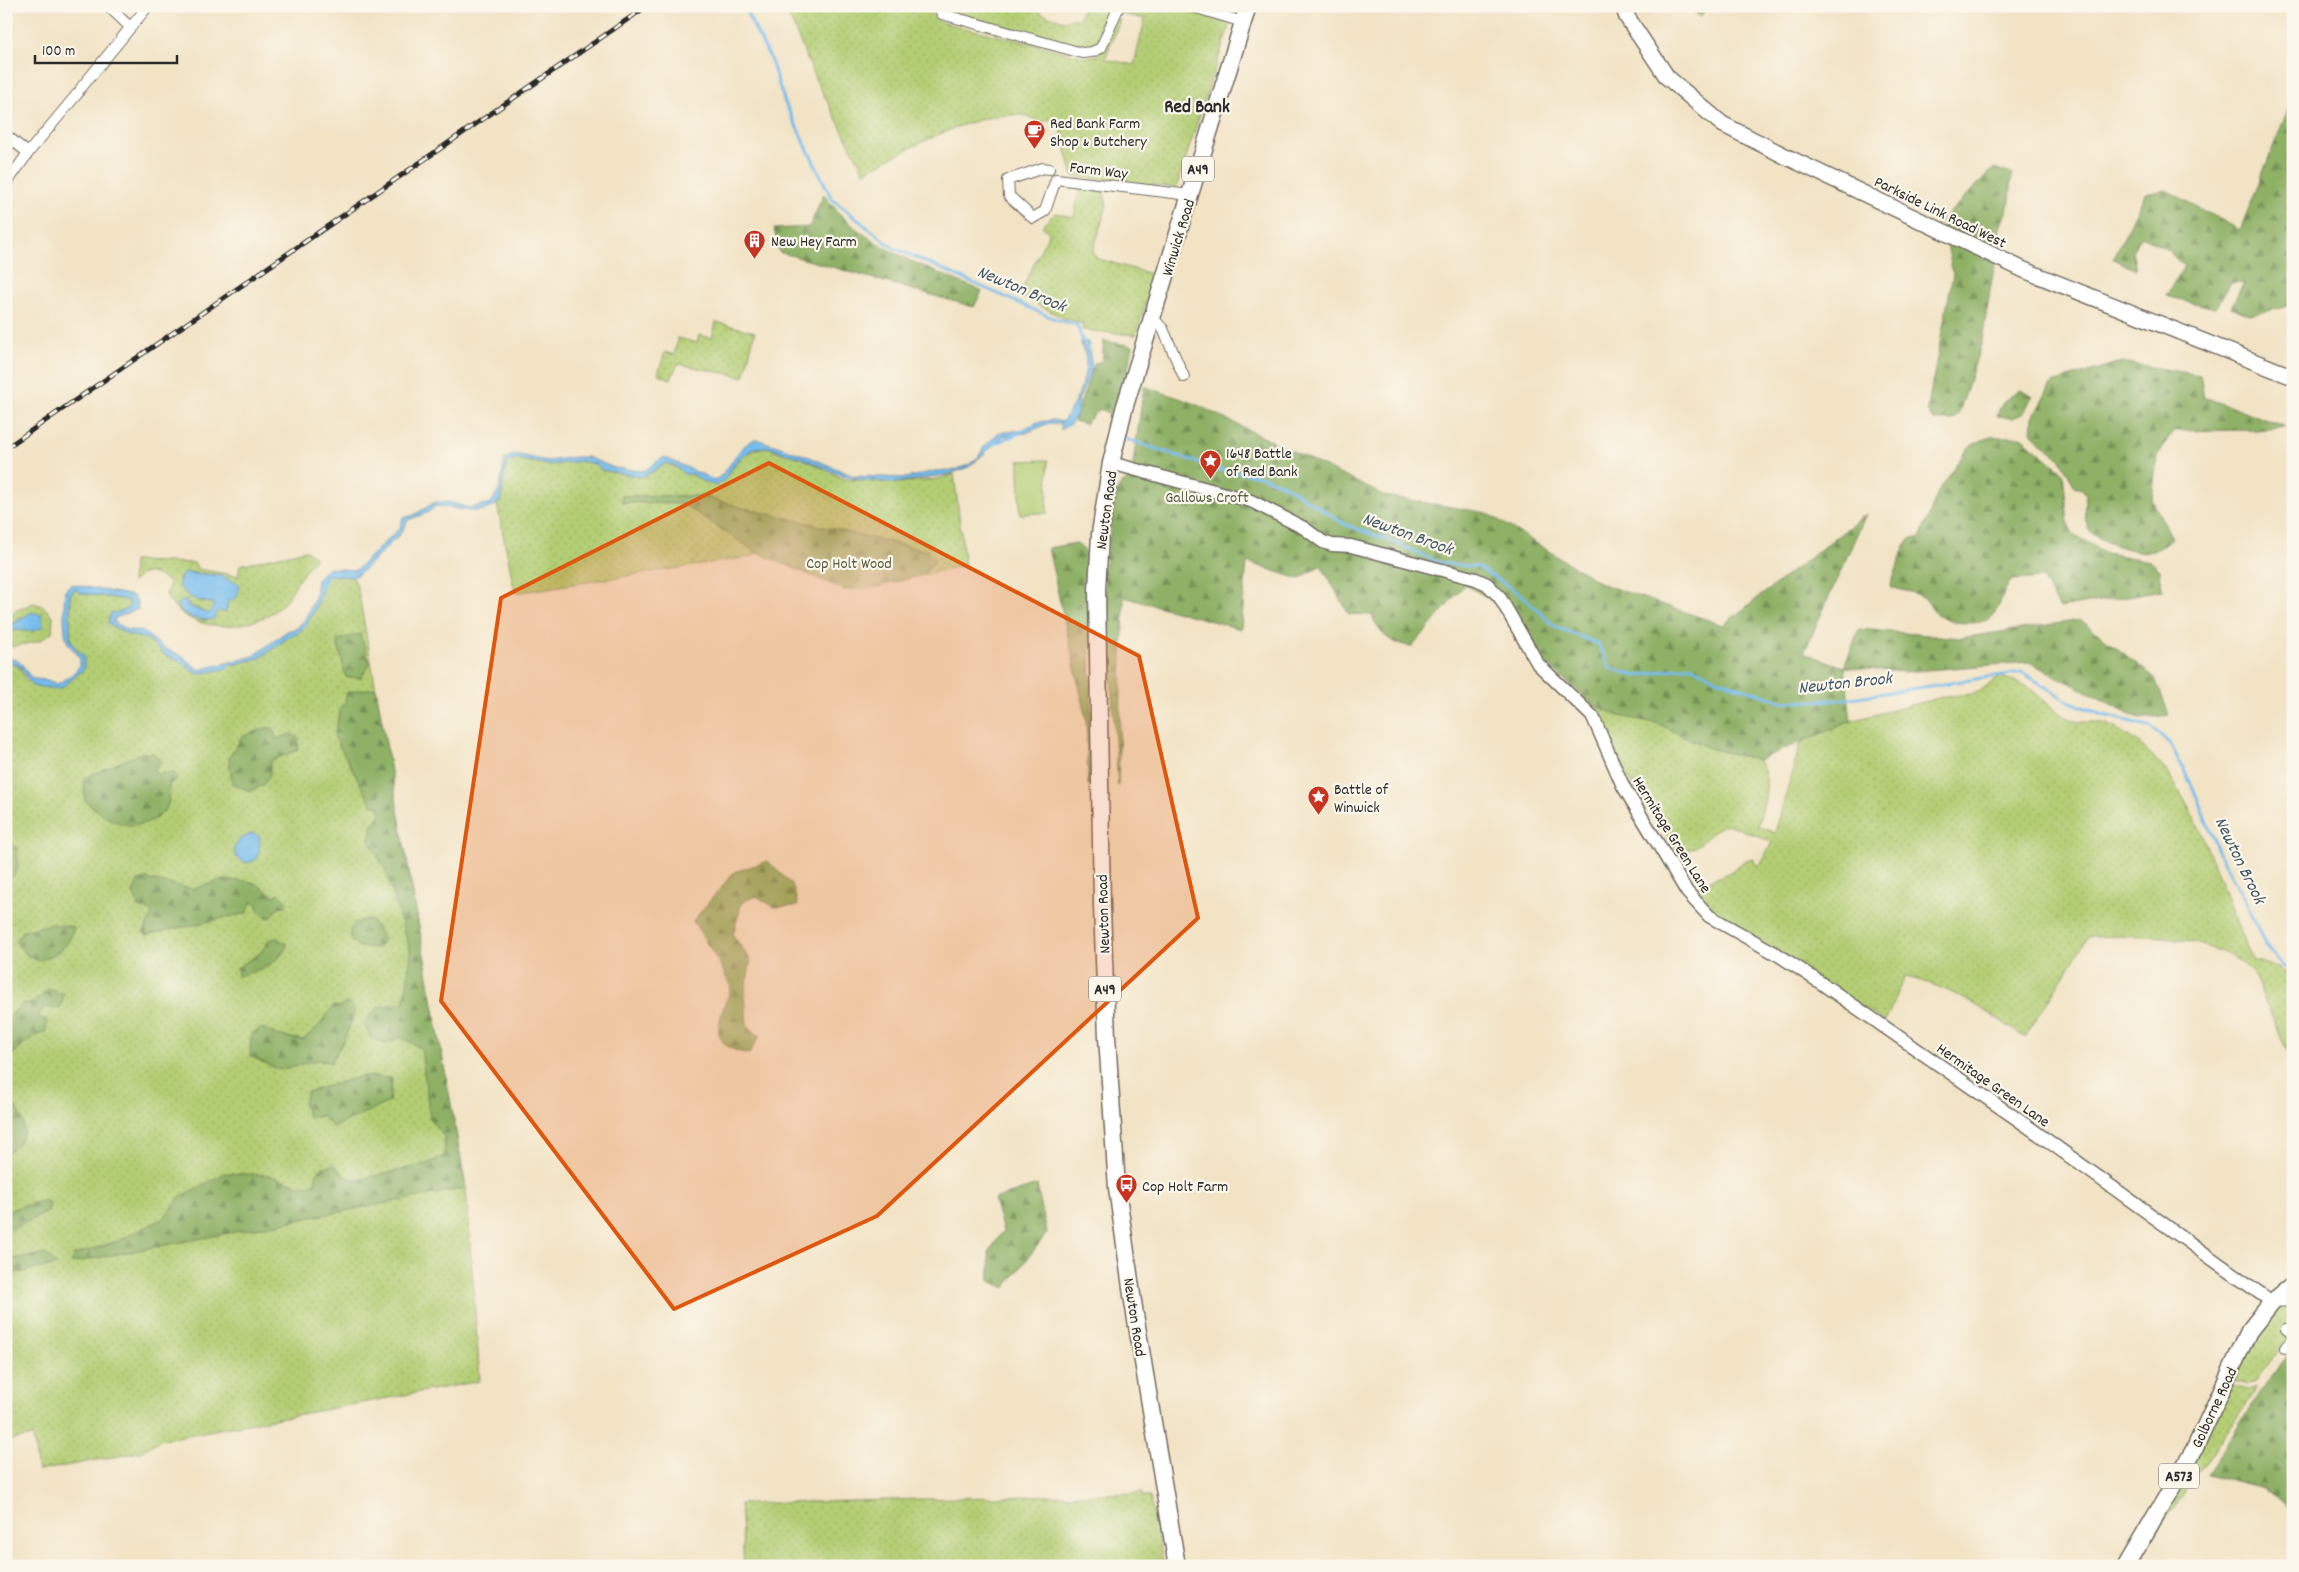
<svg xmlns="http://www.w3.org/2000/svg" width="2299" height="1572" font-family="Dekko,sans-serif">
	<style>
		.grass { fill: url(#grass-dots); stroke: #707c50; fill-rule: evenodd }
		.forest { fill: url(#forest-firs); stroke: #5d6e48 }
		.green { fill: #b4ce74; stroke: #707c50 }
		.water { fill: #75bced; stroke: #50748c }
		.lines { fill: none; stroke-linecap: round; stroke-linejoin: round }
		.stream { stroke: #75bced; stroke-width: 3 }
		.minor-casing { stroke: #716b61; stroke-width: 12 }
		.tertiary-casing { stroke: #716b61; stroke-width: 15 }
		.secondary-casing { stroke: #716b61; stroke-width: 18 }
		.primary-casing { stroke: #716b61; stroke-width: 19 }
		.minor { stroke: #fff; stroke-width: 10 }
		.tertiary { stroke: #fff; stroke-width: 12 }
		.secondary { stroke: #fff; stroke-width: 15 }
		.primary { stroke: #fff; stroke-width: 16 }
		.rail-casing { stroke: #2b2b2b; stroke-width: 5 }
		.rail { stroke: #fbf7ec; stroke-width: 3; stroke-dasharray: 9; stroke-linecap: butt }
		.marked { fill: #df570e; fill-opacity: 0.2; stroke: #df570e; stroke-width: 4; stroke-linejoin: round }
		.labels { text-anchor: middle; stroke-width: 4.5; stroke-linejoin: round; paint-order: stroke }
		.shield { fill: #fbf7ec; stroke: #696865; stroke-width: 1 }
		.shield-label { font-size: 15px; font-weight: bold; fill: #2b2b2b }
		.poi-label { font-size: 16px; fill: #2b2b2b; stroke: #fbf7ec; text-anchor: start }
		.street-label { font-size: 16px; fill: #2b2b2b; stroke: #fbf7ec }
		.park-label { font-size: 16px; fill: #545c41; stroke: #fbf7ec }
		.water-label { font-size: 18px; font-style: italic; fill: #415665; stroke: #fbf7ec }
		.quarter-label { font-size: 19px; font-weight: bold; fill: #2b2b2b; stroke: #fbf7ec }
	</style>
	<defs>
		<pattern id="grass-dots" width="8" height="8" patternUnits="userSpaceOnUse" patternTransform="scale(1.25)"><rect width="8" height="8" fill="#b4ce74"/><path d="M2 2h.1M6 6h.1" fill="none" stroke="#9bb165" stroke-width="1.8" stroke-linecap="round"/></pattern>
		<pattern id="forest-firs" width="22" height="20" patternUnits="userSpaceOnUse" patternTransform="scale(1.25)"><rect width="22" height="20" fill="#8fb166"/><path d="M5 1l3.5 6h-7zM16 11l3.5 6h-7z" fill="#759054"/></pattern>
	</defs>
	<rect width="100%" height="100%" fill="#fbf7ec"/>
	<filter id="ink" filterUnits="userSpaceOnUse"><feTurbulence type="fractalNoise" baseFrequency=".02" numOctaves="2"/><feDisplacementMap in="SourceGraphic" scale="10" xChannelSelector="R" yChannelSelector="G"/><feConvolveMatrix kernelMatrix="1 2 1 2 8 2 1 2 1" color-interpolation-filters="sRGB"/></filter>
	<filter id="wash" filterUnits="userSpaceOnUse"><feTurbulence type="fractalNoise" baseFrequency=".0096" numOctaves="4" result="noise"/><feDisplacementMap in="SourceGraphic" scale="20" xChannelSelector="R" yChannelSelector="G"/><feGaussianBlur stdDeviation="1.12" result="paint"/><feColorMatrix in="noise" values="0 0 0 0 0 0 0 0 0 0 0 0 0 0 0 0 0 1.4 0 .05"/><feComposite in="paint" operator="in"/></filter>
	<g filter="url(#wash)">
		<rect width="100%" height="100%" fill="#f2e3c5"/>
		<!-- grass -->
		<g class="grass">
			<path d="M785 6H931L930 14 941 22 1085 57 1099 55 1116 19 1120 20 1105 59 1134 65 1145 19 1121 14 1124 6H1166L1230 23 1176 188 1073 176 1057 117 1041 123C1035 120 1027 115 1020 115 971 112 907 150 864 172L815 78Z"/>
			<path d="M936 6H1041L1040 13 1064 21 1072 18 1078 20 1084 6H1096L1112 17 1097 43 1082 49 1035 43 934 14Z"/>
			<path d="M1080 184 1102 187 1107 205 1093 252 1096 258 1154 275 1136 335 1082 330 1083 324 1063 318 1019 295 1049 233 1042 226 1055 213 1074 217Z"/>
			<path d="M716 322 755 332 744 377 678 364 671 379 658 374 665 352 674 355 678 338 697 343 699 335 712 338Z"/>
			<path d="M767 447 786 454 800 457 844 479 896 483 938 479 954 474 965 565 923 575 935 560 927 551 743 508 701 496H622V502L683 504 758 553 750 557 515 593 497 504 500 502 506 465 510 460 516 459 549 465 581 461 595 464 602 470 643 477 666 463 716 486C737 470 736 450 767 447Z"/>
			<path d="M306 550 316 558C298 574 292 598 277 609 247 633 183 634 166 594L170 583C162 578 151 569 141 575 138 577 135 581 132 583L133 561 194 563 198 569 238 576 240 565ZM186 572 217 575 231 583H236L228 599 206 621 194 618 177 608 180 603 183 602 209 614 214 608 213 603C195 603 188 594 179 579Z"/>
			<path d="M328 575 348 576 355 580 359 595 466 1188 480 1381 160 1440 140 1452 38 1471 33 1436 6 1441V665L9 663 19 666 26 681 60 689 84 669 80 652C64 643 71 611 70 595L75 589 81 593 127 600 130 605C125 612 114 614 108 622L129 635 147 639 165 655 182 662 196 674 260 658 290 636 297 634 306 625 314 611 320 598 324 578Z"/>
			<path d="M34 603 43 606 53 616 52 632 39 641 6 648V634L13 630 28 631 22 617 15 623 6 622V615Z"/>
			<path d="M2001 677C2009 680 2019 682 2026 686 2043 697 2057 716 2076 721 2086 724 2097 720 2106 724 2195 760 2214 884 2253 960L2278 968 2293 977V1065L2253 973C2241 960 2227 953 2210 948 2166 932 2134 936 2088 937L2025 1037C1987 1012 1949 985 1905 977L1885 1022 1725 924 1687 890 1730 872 1744 861 1754 859 1755 864 1760 865 1772 842 1727 824C1709 829 1701 851 1681 851 1670 851 1665 828 1659 820 1656 816 1652 812 1648 809L1643 812 1636 801 1639 798 1580 692 1598 707 1620 716 1657 723 1709 748 1758 760C1774 780 1763 804 1758 826L1775 833 1801 742 1851 721 1946 696 1974 694Z"/>
			<path d="M2283 1305H2293V1329L2287 1341 2255 1382 2247 1385 2232 1380 2241 1357 2275 1307Z"/>
			<path d="M2232 1386 2248 1390 2257 1387C2218 1448 2173 1505 2134 1566Z"/>
			<path d="M1142 1493V1497H1150L1164 1566H744L740 1504Z"/>
		</g>
		<!-- forest -->
		<g class="forest">
			<path d="M1688 6H1703L1706 8 1700 18Z"/>
			<path d="M2293 97V305L2250 315 2231 307 2244 282 2231 283 2215 308 2166 296 2184 266 2166 249 2142 236 2132 251 2136 270 2113 259 2145 194 2166 190 2240 230Z"/>
			<path d="M1994 168 2012 174 2010 201 2000 228 1982 341 1959 413 1953 420H1933L1927 411 1953 274 1942 220Z"/>
			<path d="M824 194C855 244 930 269 982 291L974 307 779 252 774 229 809 227Z"/>
			<path d="M1104 341 1133 346 1131 356 1115 417 1100 409 1085 424 1074 421 1095 363 1102 361Z"/>
			<path d="M2121 362 2200 375 2204 397 2286 427 2257 430 2173 431 2157 456 2152 500 2172 538C2166 542 2159 548 2153 551 2140 555 2100 542 2091 532 2083 522 2084 505 2086 494L2082 489 2075 487 2061 460 2032 434 2033 417 2052 383Z"/>
			<path d="M1144 386 1193 403 1385 496 1487 513 1602 584 1723 625 1866 514 1804 653 1844 667 1859 629 1961 638 2081 620 2155 678 2169 715 2140 719 2029 662 1903 672 1845 667 1851 721 1758 760 1709 748 1657 723 1620 716 1598 707 1554 671 1527 645 1510 612 1465 584 1413 646C1392 645 1379 635 1372 615L1349 614 1321 565 1299 579 1247 562 1241 629 1124 597 1118 786 1104 570 1117 490 1122 483 1131 478Z"/>
			<path d="M2021 390 2032 396 2024 413 2013 418 1997 417C1999 403 2009 396 2021 390Z"/>
			<path d="M1988 437H2021L2063 472 2068 524 2073 534 2106 553 2150 561 2160 570 2162 590 2060 608 2042 578 2012 580C2000 593 2003 605 1992 616 1982 627 1949 624 1938 615 1932 611 1929 602 1923 597 1915 592 1900 590 1890 587L1904 548 1911 538H1920L1939 490 1969 447Z"/>
			<path d="M622 496H701L743 508 927 551 936 560 923 575 877 587 845 590 758 553 683 504 622 502Z"/>
			<path d="M1076 543 1093 558 1090 650 1093 784 1088 785 1086 718 1048 548Z"/>
			<path d="M360 634 370 663 361 678 346 677 337 640Z"/>
			<path d="M376 688 466 1188 71 1263 74 1255 118 1241 164 1218 180 1197 225 1173 268 1175 303 1186 315 1183C316 1168 321 1167 335 1165L343 1175 356 1180 426 1164 444 1156 445 1138 430 1119 421 1048 400 1037 386 1044 371 1038 364 1025C376 1004 381 1006 404 1003L411 953 385 869 369 840 373 825 381 813 378 805H372L334 736 341 706 346 705 345 701 347 692Z"/>
			<path d="M266 728H273L276 739 291 734 299 738 298 750 270 761V776L263 785 251 791 232 784 229 757 243 736Z"/>
			<path d="M141 753H153L161 762 154 770 156 774 174 773 177 779 169 784C169 790 171 799 168 804 160 823 132 830 114 821 103 816 94 808 85 801L84 778Z"/>
			<path d="M6 843 17 848C18 860 21 876 6 880Z"/>
			<path d="M768 861 793 886 798 906 774 907 756 896 742 902 733 935 751 961 745 990 747 1026 760 1036 749 1054C703 1045 720 1020 731 988L721 966 693 921 734 872Z"/>
			<path d="M146 879 193 889 222 880 246 881 255 883 274 896 279 893 288 903 285 906 278 907 271 918C262 916 258 914 257 905L251 902 247 913 146 935 144 932 152 914 148 910 140 908 133 893 138 881Z"/>
			<path d="M363 920H371L384 939 378 948 360 947 351 941 350 930 356 922Z"/>
			<path d="M52 924 74 927C69 949 58 953 38 961L26 954 15 942 23 931Z"/>
			<path d="M276 938 287 944C280 966 257 970 238 976L237 968 260 953 269 940Z"/>
			<path d="M49 989 64 994 60 1009 44 1007 38 1016 47 1021 45 1032 33 1037 9 1057H6V1021L22 1004 33 1003Z"/>
			<path d="M348 1002 355 1011 346 1036 331 1063 317 1060 279 1070 250 1056 251 1034 263 1028 276 1035 303 1040 319 1026 333 1006 340 1007Z"/>
			<path d="M362 1076 392 1078 389 1102 333 1127 322 1116 309 1118 303 1104 307 1092Z"/>
			<path d="M6 1097C18 1108 32 1128 18 1143 15 1147 10 1150 6 1154Z"/>
			<path d="M1037 1185 1047 1233 1005 1288 990 1281 989 1252 1003 1231 994 1199Z"/>
			<path d="M44 1200 50 1203 48 1212 6 1232V1211Z"/>
			<path d="M46 1254 57 1265 6 1275V1260Z"/>
			<path d="M2293 1350V1513L2264 1488 2207 1474 2261 1390Z"/>
		</g>
		<!-- green -->
		<path class="green" d="M1048 460 1047 513 1020 514 1019 461Z"/>
		<!-- water -->
		<g class="water">
			<path d="M1081 341 1088 342 1092 369 1078 401 1077 414 1071 423 1061 430 1060 424 1049 423 1026 433 1004 436 969 467 950 474 896 483 862 480 843 476 800 457 786 454 776 449 767 447 754 448 738 460 724 480 716 486 702 481 693 474H684L676 466 666 463 643 477 602 470 595 464 581 461 549 465 516 459 510 460 506 465 500 502C477 519 461 507 436 506L427 513 408 520 401 533 365 569 354 577 328 575 324 578 320 598 314 611 306 625 297 634 290 636 260 658 231 665 226 669 196 674 182 662 165 655 147 639 129 635 110 625 108 622 111 613C116 612 125 613 130 605L127 600 81 593 75 589 70 595V639L76 649 84 656V669L60 689 32 686 20 666 9 663 6 665V660C23 655 23 671 33 679L47 680 57 684C63 682 79 670 80 664 82 655 70 649 67 641 63 631 64 601 65 590L71 584 133 596 137 602 138 609 115 618 114 622 127 630 142 631 164 648 182 656 199 670 254 656 287 631 297 628 305 619 315 597 317 580 327 568 356 570 400 528 403 518 414 515 435 502H448L469 508 491 503 499 490 505 459 514 454 549 461 575 457H587L614 468 644 471 664 457 714 480C729 475 735 446 756 439L807 456 853 476 906 478 935 471 955 470 968 465 977 459 984 447 998 433 1021 430 1038 422 1054 420 1062 422C1075 405 1087 381 1086 360 1086 352 1081 349 1081 341Z"/>
			<path d="M186 572C195 575 207 574 216 575 224 576 231 582 239 584L238 594 232 601 228 600 226 612 217 611 214 619C201 622 182 617 176 604L186 600 188 606 209 614 214 605 213 603C199 603 186 596 178 585L182 575Z"/>
			<path d="M32 612 41 615 43 627 33 631 13 630 6 634V622L15 623Z"/>
			<path d="M253 833 260 837 259 852 255 860 247 863 236 857 234 849 240 839Z"/>
		</g>
		<g class="lines">
			<!-- stream -->
			<g class="stream">
				<path d="M743 6 770 58 785 103 832 199 892 247 1055 319 1077 325 1084 345"/>
				<path d="M1126 439 1221 470 1260 476 1284 485 1346 525 1391 541 1440 563 1478 567 1523 596 1554 626 1598 644 1610 668 1637 676 1690 666 1721 681 1784 702 1838 700 2022 672 2066 700 2100 714 2152 727 2171 745 2194 790 2221 858 2247 904 2265 945 2283 966 2293 972"/>
				<path d="M991 445 1020 433"/>
				<path d="M319 593 328 573"/>
			</g>
		</g>
	</g>
	<g filter="url(#ink)">
		<g class="lines">
			<defs>
				<g id="minor">
					<path d="M108 6 130 27"/>
					<path d="M938 6 942 14 1082 53 1092 52 1101 48 1119 6"/>
					<path d="M1190 6 1243 22"/>
					<path d="M81 88 148 6"/>
					<path d="M6 135 28 153"/>
					<path d="M1049 169 1043 168 1008 180 1009 196 1033 218 1045 211 1056 179 1190 195"/>
					<path d="M6 184 28 153 78 93"/>
					<path d="M1152 317 1163 329 1184 377"/>
					<path d="M2273 1302 2293 1301"/>
					<path d="M2286 1329 2293 1334"/>
					<path d="M2285 1348 2293 1340"/>
				</g>
				<path id="tertiary" d="M1111 463 1251 501 1304 528 1323 542 1332 545 1351 546 1476 579 1487 584 1499 596 1538 664 1593 717 1623 786 1687 892 1709 916 1780 956 1824 985 2030 1128 2272 1302"/>
				<path id="secondary" d="M1623 6 1627 17 1667 77 1722 124 1785 156 2024 270 2293 377"/>
				<g id="primary">
					<path d="M1177 1566 1133 1302 1117 1188 1107 1037 1102 907 1097 591 1100 534 1111 463 1124 409 1248 6"/>
					<path d="M2126 1566 2195 1448 2249 1331 2272 1302 2293 1285"/>
				</g>
			</defs>
			<!-- minor casing -->
			<use href="#minor" class="minor-casing"/>
			<!-- tertiary casing -->
			<use href="#tertiary" class="tertiary-casing"/>
			<!-- secondary casing -->
			<use href="#secondary" class="secondary-casing"/>
			<!-- primary casing -->
			<use href="#primary" class="primary-casing"/>
			<!-- minor -->
			<use href="#minor" class="minor"/>
			<!-- tertiary -->
			<use href="#tertiary" class="tertiary"/>
			<!-- secondary -->
			<use href="#secondary" class="secondary"/>
			<!-- primary -->
			<use href="#primary" class="primary"/>
			<defs>
				<path id="rail" d="M6 448 647 6"/>
			</defs>
			<!-- rail casing -->
			<use href="#rail" class="rail-casing"/>
			<!-- rail -->
			<use href="#rail" class="rail"/>
		</g>
	</g>
	<!-- marked area -->
	<path class="marked" d="M769 463 1139 656 1198 918 877 1216 674 1309 441 1001 501 598Z"/>
	<!-- icons -->
	<defs>
		<symbol id="cafe-pin" viewBox="-11 -11 22 30"><path d="M0 17L-7.5 6A9.5 9.5 0 1 1 7.5 6Z" fill="#c8321e" stroke="#fbf7ec"/><path d="M-5.5-4.5H6V0H3Q3 3.5 0 3.5H-2.5Q-5.5 3.5-5.5 0ZM3-3.2v2h1.7v-2ZM-6 4.5H4V6H-6Z" fill="#fff"/></symbol>
		<symbol id="building-pin" viewBox="-11 -11 22 30"><path d="M0 17L-7.5 6A9.5 9.5 0 1 1 7.5 6Z" fill="#c8321e" stroke="#fbf7ec"/><path d="M-4-6H4V6H1V3H-1V6H-4ZM-2.5-4.3h1.7v1.8h-1.7ZM.8-4.3h1.7v1.8H.8ZM-2.5-1h1.7V.8h-1.7ZM.8-1h1.7V.8H.8Z" fill="#fff"/></symbol>
		<symbol id="sight-pin" viewBox="-11 -11 22 30"><path d="M0 17L-7.5 6A9.5 9.5 0 1 1 7.5 6Z" fill="#c8321e" stroke="#fbf7ec"/><path d="M0-6L1.8-2.2L6-1.7L2.9 1.2L3.7 5.4L0 3.3L-3.7 5.4L-2.9 1.2L-6-1.7L-1.8-2.2Z" fill="#fff"/></symbol>
		<symbol id="bus-pin" viewBox="-11 -11 22 30"><path d="M0 17L-7.5 6A9.5 9.5 0 1 1 7.5 6Z" fill="#c8321e" stroke="#fbf7ec"/><path d="M-5-6H5V4H4V6H2V4H-2V6H-4V4H-5ZM-3.5-4V0h7V-4ZM-3.5 1.2v1.5H-2V1.2ZM2 1.2v1.5H3.5V1.2Z" fill="#fff"/></symbol>
	</defs>
	<g fill-rule="evenodd">
		<use href="#cafe-pin" x="1022" y="118" width="25" height="34"/>
		<use href="#building-pin" x="742" y="228" width="25" height="34"/>
		<use href="#sight-pin" x="1198" y="448" width="25" height="34"/>
		<use href="#sight-pin" x="1306" y="784" width="25" height="34"/>
		<use href="#bus-pin" x="1114" y="1172" width="25" height="34"/>
	</g>
	<g class="labels">
		<!-- shield labels -->
		<g class="shield">
			<rect x="1182" y="156.5" width="32" height="25" rx="4"/>
			<rect x="1089" y="976.5" width="32" height="25" rx="4"/>
			<rect x="2159" y="1463.5" width="40" height="25" rx="4"/>
		</g>
		<g class="shield-label">
			<text x="1198" y="174">A49</text>
			<text x="1105" y="994">A49</text>
			<text x="2179" y="1481">A573</text>
		</g>
		<!-- poi labels -->
		<g class="poi-label">
			<text x="1050" y="128">Red Bank Farm<tspan x="1050" dy="18">Shop &amp; Butchery</tspan></text>
			<text x="771" y="246">New Hey Farm</text>
			<text x="1226" y="458">1648 Battle<tspan x="1226" dy="18">of Red Bank</tspan></text>
			<text x="1334" y="794">Battle of<tspan x="1334" dy="18">Winwick</tspan></text>
			<text x="1142" y="1191">Cop Holt Farm</text>
		</g>
		<!-- street labels -->
		<g class="street-label">
			<text transform="translate(1099 169) rotate(7)" y="6">Farm Way</text>
			<text transform="translate(1941 211) rotate(26)" y="6">Parkside Link Road West</text>
			<text transform="translate(1177 237) rotate(-73)" y="6">Winwick Road</text>
			<text transform="translate(1105 510) rotate(-82)" y="6">Newton Road</text>
			<text transform="translate(1673 834) rotate(58)" y="6">Hermitage Green Lane</text>
			<text transform="translate(1102 914) rotate(-92)" y="6">Newton Road</text>
			<text transform="translate(1994 1084) rotate(35)" y="6">Hermitage Green Lane</text>
			<text transform="translate(1136 1317) rotate(81)" y="6">Newton Road</text>
			<text transform="translate(2213 1407) rotate(-65)" y="6">Golborne Road</text>
		</g>
		<!-- park labels -->
		<g class="park-label">
			<text x="1207" y="502">Gallows Croft</text>
			<text x="849" y="568">Cop Holt Wood</text>
		</g>
		<!-- water labels -->
		<g class="water-label">
			<text transform="translate(1022 288) rotate(23)" y="6">Newton Brook</text>
			<text transform="translate(1408 533) rotate(20)" y="6">Newton Brook</text>
			<text transform="translate(1845 682) rotate(-6)" y="6">Newton Brook</text>
			<text transform="translate(2241 860) rotate(64)" y="6">Newton Brook</text>
		</g>
		<!-- quarter labels -->
		<g class="quarter-label">
			<text x="1197" y="112">Red Bank</text>
		</g>
	</g>
	<!-- margin -->
	<rect width="2299" height="1572" fill="none" stroke="#fbf7ec" stroke-width="25"/>
	<!-- scale -->
	<path d="M35 55v8h142v-8" fill="none" stroke="#2b2b2b" stroke-width="2.5"/>
	<text x="42" y="55" font-size="15" fill="#2b2b2b" stroke="#fbf7ec" stroke-width="4" paint-order="stroke">100 m</text>
</svg>
